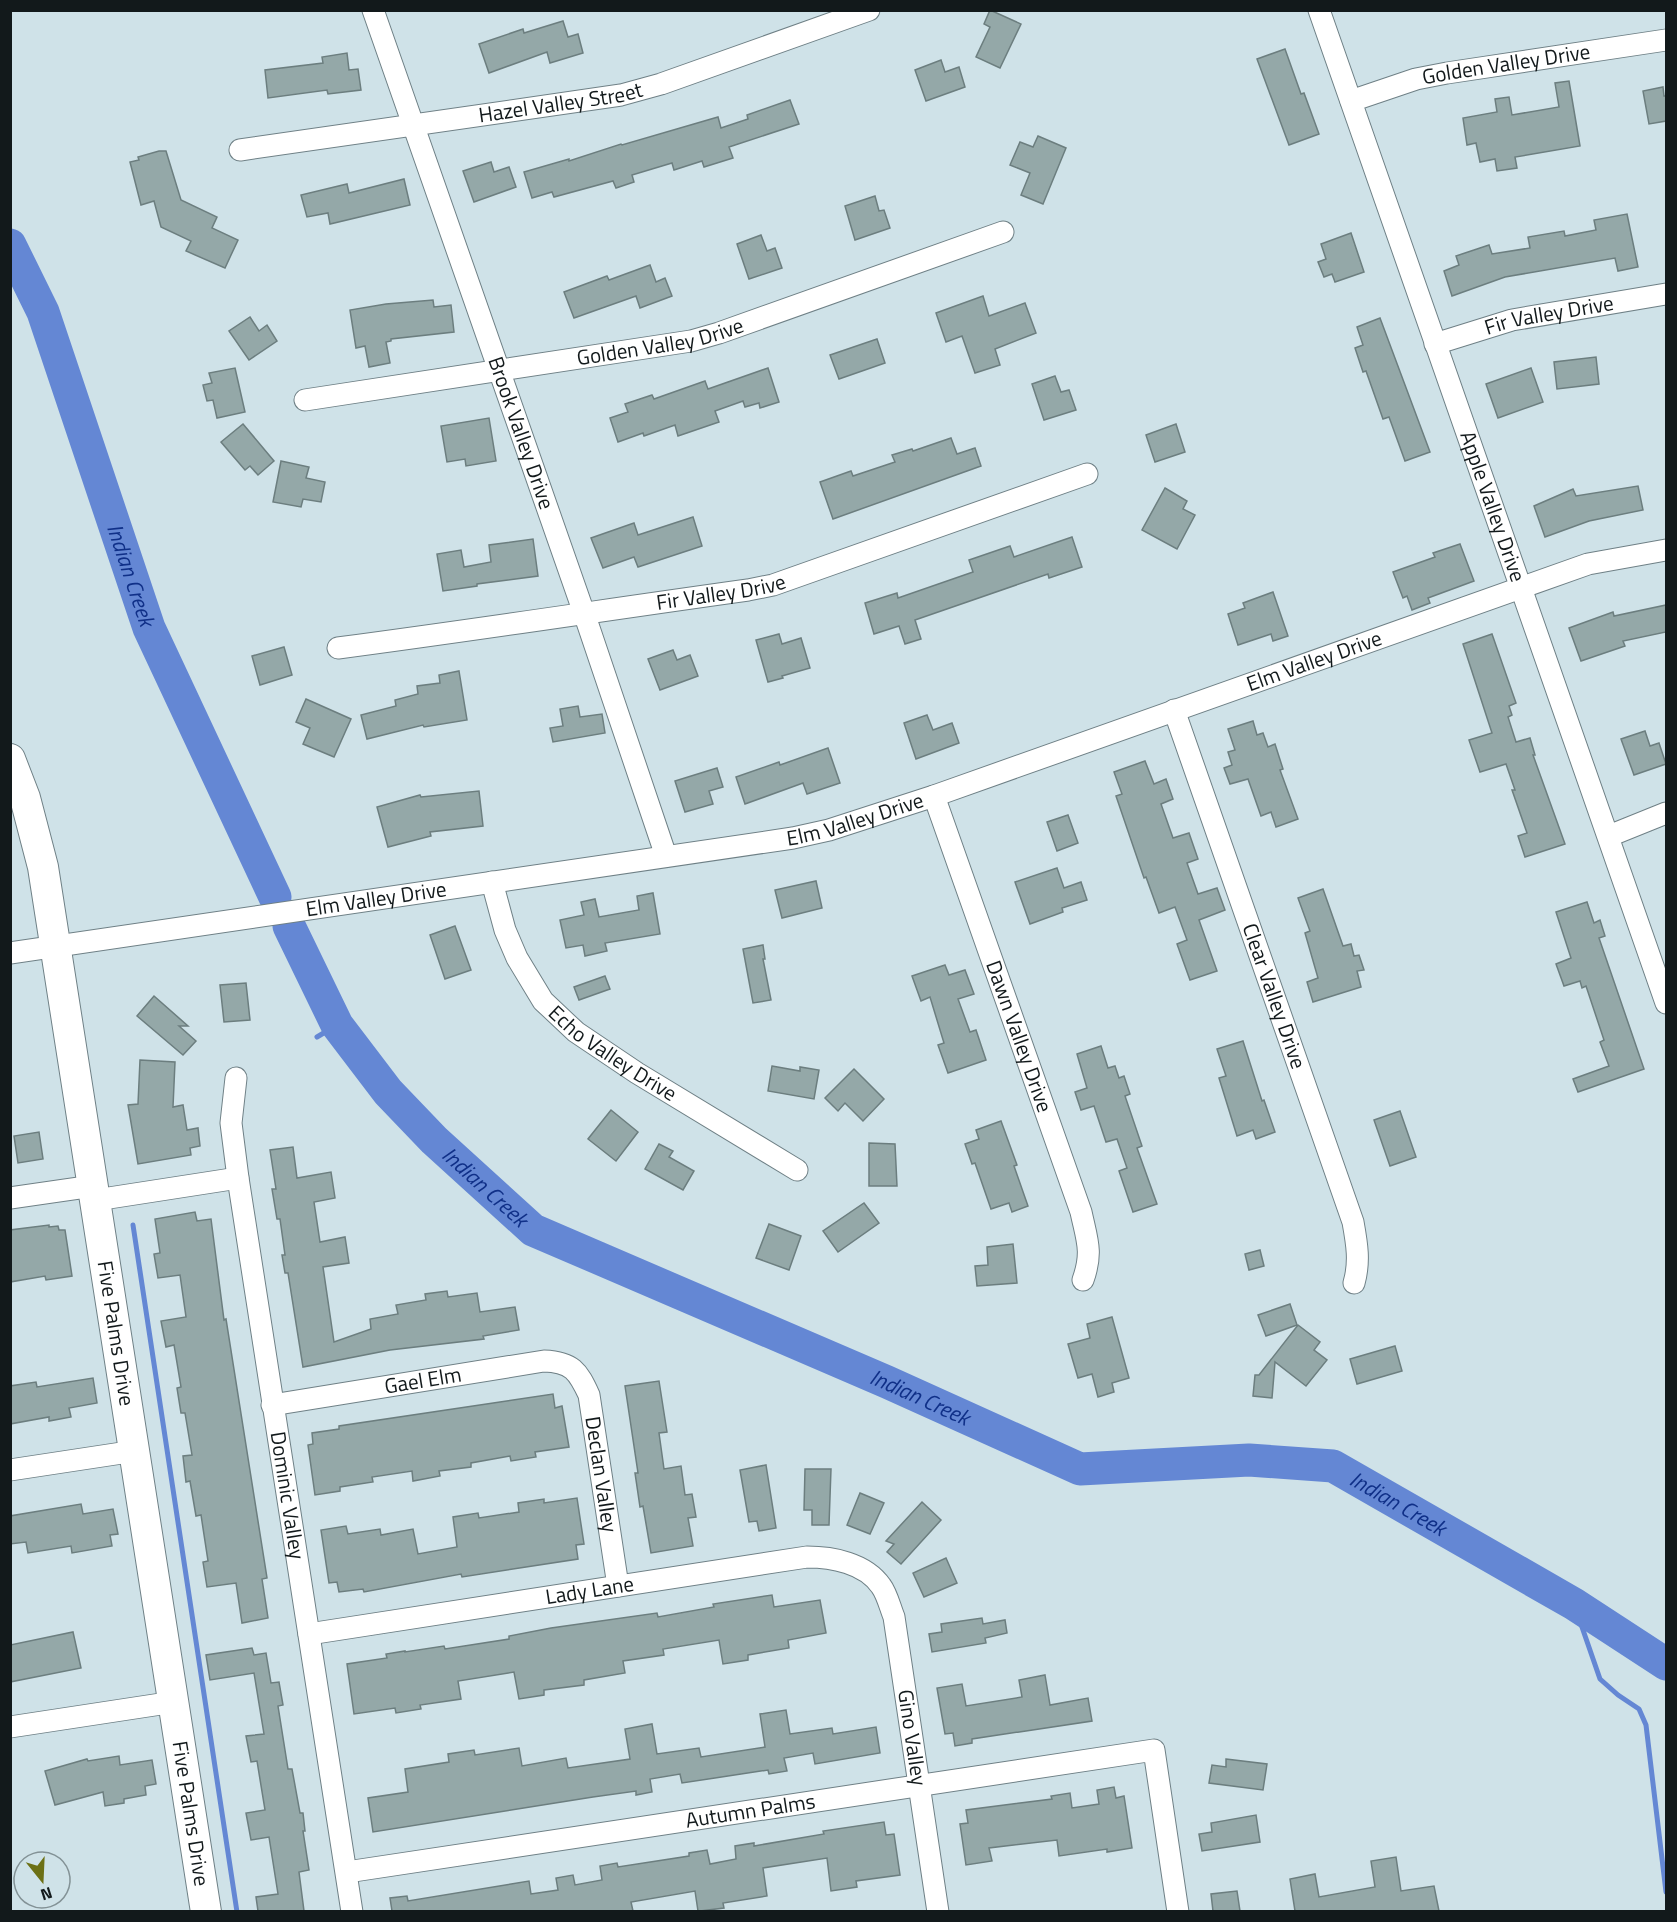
<svg xmlns="http://www.w3.org/2000/svg" width="1677" height="1922" font-family="'Titillium Web',sans-serif">
	<style>
		.lines { fill: none; stroke-linecap: round; stroke-linejoin: round }
		.stream { stroke: #6487d4; stroke-width: 5 }
		.river { stroke: #6487d4; stroke-width: 33 }
		.building { fill: #94a8a8; stroke: #6c7e7f; stroke-width: 1.5 }
		.street-casing { stroke: #6f8086; stroke-width: 23 }
		.secondary-casing { stroke: #6f8086; stroke-width: 32 }
		.street { stroke: #fff; stroke-width: 21 }
		.secondary { stroke: #fff; stroke-width: 30 }
		.labels { text-anchor: middle; stroke-width: 4.5; stroke-linejoin: round; paint-order: stroke }
		.street-label { font-size: 21px; fill: #12191b; stroke: #cfe2e8 }
		.water-label { font-size: 22px; font-style: italic; fill: #103088; stroke: #cfe2e8 }
	</style>
	<rect width="100%" height="100%" fill="#cfe2e8"/>
	<g class="lines">
		<!-- stream -->
		<g class="stream">
			<path d="M317 1037 337 1025"/>
			<path d="M133 1225 237 1912"/>
			<path d="M1574 1604 1600 1679 1618 1695 1639 1709 1646 1725 1666 1892"/>
		</g>
		<!-- river -->
		<g class="river">
			<path id="s1" d="M10 245 43 312 149 628 275 897"/>
			<path id="s2" d="M289 926 337 1025 388 1092 434 1140 533 1230 887 1382 1080 1469 1249 1460 1333 1466 1574 1604 1666 1664"/>
		</g>
	</g>
	<!-- building -->
	<g class="building">
		<path d="M990 10 1021 24 1000 68 976 57 990 27 984 24Z"/>
		<path d="M563 21 568 37 578 34 583 53 550 63 547 52 489 73 479 44 523 29 524 33Z"/>
		<path d="M1285 49 1301 94 1304 93 1319 134 1289 145 1257 59Z"/>
		<path d="M347 53 349 70 358 69 361 90 328 94 327 90 268 98 265 70 323 63 322 57Z"/>
		<path d="M941 60 945 72 959 67 965 87 926 101 915 70Z"/>
		<path d="M1569 81 1580 146 1515 157 1517 168 1497 171 1495 159 1480 162 1476 143 1467 145 1463 118 1497 112 1495 99 1509 97 1512 115 1559 107 1555 83Z"/>
		<path d="M1663 87 1664 96H1666V121L1649 124 1643 91Z"/>
		<path d="M790 100 799 124 729 147 733 158 704 167 702 161 674 170 672 163 632 175 634 182 616 188 613 181 554 197 552 192 532 198 524 172 569 159V161L621 144 622 145 718 117 721 128 748 119 747 115Z"/>
		<path d="M1038 136 1066 148 1043 204 1021 195 1030 173 1010 165 1020 142 1033 147Z"/>
		<path d="M159 151H166L181 200 217 217 212 228 238 240 225 268 186 251 191 241 161 227 154 201 141 205 130 162 139 160 138 157Z"/>
		<path d="M491 162 494 172 509 167 516 187 474 202 463 171Z"/>
		<path d="M404 179 410 205 330 224 328 213 307 217 301 195 347 184 349 193Z"/>
		<path d="M875 196 879 211 884 210 890 228 855 240 845 206Z"/>
		<path d="M1627 214 1638 267 1618 271 1615 258 1505 277 1452 296 1444 271 1459 265 1456 256 1489 245 1492 254 1530 248 1528 237 1564 231 1565 236 1596 230 1594 220Z"/>
		<path d="M1351 233 1364 272 1335 282 1332 274 1324 277 1318 262 1326 259 1321 244Z"/>
		<path d="M761 235 767 251 775 248 782 268 749 279 737 244Z"/>
		<path d="M650 265 656 282 665 278 672 296 640 308 636 296 574 318 564 292 607 276 609 280Z"/>
		<path d="M983 296 989 316 1025 303 1036 333 995 349 1000 365 975 373 962 336 946 342 936 313Z"/>
		<path d="M433 300 434 307 451 305 454 332 391 339V341L386 342 390 363 369 367 365 346 356 348 350 310 386 304Z"/>
		<path d="M250 317 259 331 267 325 277 341 249 360 229 331Z"/>
		<path d="M1380 318 1430 452 1405 461 1389 417 1383 419 1366 371 1363 372 1355 348 1363 345 1357 327Z"/>
		<path d="M877 339 885 363 839 379 830 355Z"/>
		<path d="M1596 357 1599 384 1557 389 1554 362Z"/>
		<path d="M235 368 245 412 217 418 213 400 207 401 203 385 212 383 209 373Z"/>
		<path d="M768 368 779 402 760 408 759 403 745 407 743 401 715 411 719 422 678 436 675 425 644 436 643 433 618 442 610 418 628 412 625 404 652 395 654 399 705 381 708 389Z"/>
		<path d="M1531 368 1543 402 1498 418 1486 384Z"/>
		<path d="M1055 376 1061 392 1069 390 1076 410 1044 420 1032 384Z"/>
		<path d="M489 418 496 461 466 466 465 459 447 462 441 426Z"/>
		<path d="M243 424 274 461 258 475 250 466 245 470 221 442Z"/>
		<path d="M1176 424 1185 452 1155 462 1146 435Z"/>
		<path d="M951 438 957 454 975 448 981 466 833 519 820 482 851 471 853 476 895 462 892 455 912 449 913 451Z"/>
		<path d="M281 461 309 467 306 478 325 482 321 502 303 499 301 507 273 502Z"/>
		<path d="M1638 486 1643 510 1589 521 1545 537 1534 506 1573 489 1576 496Z"/>
		<path d="M1165 488 1187 501 1183 509 1195 515 1177 549 1142 530Z"/>
		<path d="M693 517 702 546 638 567 634 557 603 568 591 538 634 523 638 535Z"/>
		<path d="M1072 537 1082 567 1049 578 1048 574 915 620 921 639 905 644 899 626 874 634 865 603 897 593 898 598 973 572 969 560 1010 546 1014 557Z"/>
		<path d="M533 539 538 576 477 584V586L443 591 437 554 461 550 464 567 491 562 489 545Z"/>
		<path d="M1460 544 1474 581 1428 598 1430 603 1412 610 1407 596 1403 598 1393 572 1435 557 1433 553Z"/>
		<path d="M1273 592 1288 636 1273 641 1271 634 1238 645 1228 614 1245 608 1243 603Z"/>
		<path d="M1666 605V632L1623 641 1625 646 1581 661 1569 628 1613 612 1614 616Z"/>
		<path d="M779 634 782 644 801 638 810 668 782 676 783 678 768 682 756 640Z"/>
		<path d="M1492 634 1516 703 1509 706 1512 715 1508 717 1516 742 1530 738 1535 755H1533L1565 844 1525 857 1518 836 1527 833 1512 790H1515L1506 764 1480 772 1469 740 1492 733 1463 644Z"/>
		<path d="M284 647 292 675 260 685 252 656Z"/>
		<path d="M673 650 677 660 690 655 698 676 660 690 648 659Z"/>
		<path d="M459 671 467 720 424 727 423 725 367 739 361 715 396 706 395 700 418 694 417 686 440 683 439 675Z"/>
		<path d="M306 699 351 719 334 757 303 744 310 728 296 722Z"/>
		<path d="M578 706 580 717 602 714 605 733 553 742 550 728 563 726 560 709Z"/>
		<path d="M927 715 933 730 952 723 959 743 916 759 904 723Z"/>
		<path d="M1253 721 1257 735 1263 733 1268 747 1275 744 1283 769 1280 770 1298 819 1276 827 1271 812 1261 816 1248 779 1230 784 1224 768 1232 765 1228 752 1235 750 1228 729Z"/>
		<path d="M1645 731 1650 746 1659 743 1666 764 1634 775 1621 739Z"/>
		<path d="M828 748 840 783 807 794 803 783 745 804 736 777 779 762 780 765Z"/>
		<path d="M1145 761 1154 784 1166 779 1173 799 1161 804 1173 838 1189 833 1198 859 1187 863 1198 894 1217 888 1225 910 1199 920 1217 971 1190 980 1177 944 1187 940 1175 907 1159 913 1146 877 1144 878 1116 796 1122 794 1114 772Z"/>
		<path d="M717 768 723 787 709 791 713 804 685 812 675 781Z"/>
		<path d="M479 791 483 826 430 832 431 836 388 847 377 807 420 795 421 797Z"/>
		<path d="M1068 815 1078 843 1057 851 1047 822Z"/>
		<path d="M1057 868 1064 888 1081 882 1087 900 1062 908 1063 912 1030 924 1015 882Z"/>
		<path d="M816 881 822 908 782 918 775 890Z"/>
		<path d="M1323 889 1343 946 1351 944 1354 956 1359 955 1364 970 1357 971 1361 987 1313 1002 1307 982 1318 978 1305 933 1310 931 1298 898Z"/>
		<path d="M653 893 660 934 605 943 607 951 585 956 583 945 566 948 560 920 584 915 581 902 595 899 599 917 639 910 637 896Z"/>
		<path d="M1587 902 1594 923 1600 920 1605 936 1599 938 1644 1069 1578 1092 1573 1079 1609 1066 1600 1042 1604 1040 1586 986 1582 988 1580 981 1564 986 1556 964 1571 958 1556 912Z"/>
		<path d="M455 926 471 970 445 979 430 935Z"/>
		<path d="M763 945 765 959H763L771 1000 753 1003 743 949Z"/>
		<path d="M945 965 949 975 965 970 974 994 958 999 970 1032 976 1030 986 1060 948 1073 938 1045 944 1043 930 997 921 1001 912 976Z"/>
		<path d="M605 976 610 989 579 1000 574 987Z"/>
		<path d="M246 983 250 1020 224 1022 220 985Z"/>
		<path d="M154 996 188 1026H179L196 1041 183 1055 137 1016Z"/>
		<path d="M1243 1041 1262 1101 1264 1100 1275 1132 1256 1139 1253 1130 1237 1136 1219 1078 1226 1076 1217 1049Z"/>
		<path d="M1101 1046 1108 1068 1115 1066 1119 1078 1124 1076 1130 1094 1125 1096 1142 1146 1137 1148 1157 1204 1133 1212 1119 1171 1127 1168 1117 1139 1106 1142 1094 1106 1081 1110 1075 1092 1087 1088 1077 1054Z"/>
		<path d="M140 1060 175 1062 173 1107 183 1105 187 1130 198 1128 200 1146 190 1148 191 1155 138 1164 128 1105 138 1104Z"/>
		<path d="M772 1066 800 1071V1067L819 1070 814 1099 768 1091Z"/>
		<path d="M854 1069 884 1099 863 1121 845 1103 838 1111 825 1098Z"/>
		<path d="M611 1110 638 1132 616 1161 588 1139Z"/>
		<path d="M1400 1111 1416 1157 1390 1166 1374 1120Z"/>
		<path d="M1001 1121 1017 1165 1014 1166 1028 1206 1012 1212 1009 1203 991 1209 975 1163 972 1164 965 1144 979 1139 976 1130Z"/>
		<path d="M39 1132 43 1159 18 1163 14 1136Z"/>
		<path d="M869 1143 895 1144 897 1186H869Z"/>
		<path d="M659 1144 673 1151 669 1157 694 1171 683 1190 645 1169Z"/>
		<path d="M293 1147 297 1178 331 1172 335 1198 314 1202 320 1242 345 1237 349 1263 323 1267 334 1342 371 1329 370 1319 398 1314 396 1305 426 1300 425 1294 447 1291 448 1297 477 1293 480 1312 515 1307 519 1330 483 1336 484 1339 390 1350 303 1367 288 1273H285L282 1255H285L280 1219H277L272 1189H276L270 1150Z"/>
		<path d="M864 1203 879 1223 838 1252 823 1231Z"/>
		<path d="M195 1212 197 1221 211 1219 224 1320 226 1319 267 1578 262 1579 268 1618 242 1623 236 1583 207 1587 203 1562 208 1561 201 1515 196 1516 190 1481 186 1482 183 1456 192 1455 185 1413H181L177 1388 181 1387 174 1345 166 1347 161 1321 186 1317 180 1275 158 1278 154 1254 160 1253 155 1219Z"/>
		<path d="M769 1224 801 1236 789 1270 756 1258Z"/>
		<path d="M49 1225V1227L58 1226 59 1230H65L72 1276 46 1280 45 1276 10 1282V1230Z"/>
		<path d="M1013 1244 1017 1283 977 1286 975 1266 988 1265 987 1247Z"/>
		<path d="M1260 1250 1264 1266 1249 1270 1245 1254Z"/>
		<path d="M1290 1304 1297 1325 1266 1336 1258 1315Z"/>
		<path d="M1112 1317 1129 1378 1112 1383 1114 1392 1098 1397 1092 1374 1078 1378 1068 1344 1090 1338 1087 1324Z"/>
		<path d="M1298 1325 1320 1342 1314 1350 1327 1360 1306 1386 1275 1362 1272 1398 1253 1396 1255 1375H1259Z"/>
		<path d="M1395 1346 1402 1371 1357 1384 1350 1359Z"/>
		<path d="M93 1378 97 1403 69 1408 71 1417 49 1421V1417L10 1424V1386L36 1382 37 1387Z"/>
		<path d="M659 1381 667 1432 659 1433 664 1469 681 1466 685 1495 692 1494 696 1517 688 1518 693 1546 651 1553 643 1506 640 1507 635 1473H638L625 1386Z"/>
		<path d="M553 1394 555 1408 562 1406 569 1447 535 1452 536 1457 511 1461 510 1456 471 1463V1467L439 1471 440 1476 413 1481 412 1471 372 1477 373 1482 340 1487V1491L315 1495 308 1445 313 1444 312 1433 339 1429V1426Z"/>
		<path d="M766 1465 776 1528 759 1531 757 1521 749 1522 740 1470Z"/>
		<path d="M805 1469H831L829 1525H812V1510H804Z"/>
		<path d="M860 1493 884 1503 870 1534 847 1525Z"/>
		<path d="M577 1498 584 1544 576 1545 578 1559 462 1577 461 1574 364 1592 363 1589 339 1592 337 1582 329 1583 321 1530 346 1526 348 1534 380 1529 381 1535 413 1529 418 1554 457 1547 453 1517 478 1513 479 1518 519 1512 518 1503 544 1499V1503Z"/>
		<path d="M922 1502 941 1520 901 1564 887 1552 894 1544 886 1541Z"/>
		<path d="M81 1504 83 1514 113 1509 118 1534 110 1535 112 1546 72 1553 71 1546 28 1553 26 1542 10 1544V1516Z"/>
		<path d="M946 1558 957 1583 924 1597 913 1573Z"/>
		<path d="M772 1595 774 1607 820 1600 826 1633 788 1640 789 1648 748 1655V1660L723 1664 719 1640 663 1649 664 1655 623 1661 625 1673 584 1680V1685L544 1690V1695L519 1699 514 1672 458 1681 461 1699 420 1705 421 1709 396 1713 395 1708 354 1714 347 1664 387 1658 386 1654 405 1651V1652L444 1646 445 1649 509 1639V1636L551 1628 657 1613 658 1617 714 1607 713 1604Z"/>
		<path d="M982 1618 983 1624 1005 1620 1007 1633 985 1638 986 1643 932 1652 929 1634 942 1632 941 1624Z"/>
		<path d="M73 1632 81 1668 10 1682V1645Z"/>
		<path d="M252 1648 254 1655 266 1653 271 1683 279 1682 283 1705 278 1706 288 1769H292L300 1813H303L305 1831H303L309 1870 299 1872 304 1911H258L256 1897 278 1894 269 1837 251 1840 246 1813 265 1810 257 1761 251 1762 246 1736 264 1734 254 1673 210 1680 206 1655Z"/>
		<path d="M1045 1675 1050 1705 1088 1698 1092 1721 972 1739V1743L955 1746 953 1733 945 1734 937 1688 962 1684 966 1706 1022 1697 1019 1680Z"/>
		<path d="M786 1710 790 1734 832 1728 833 1734 876 1727 880 1753 815 1764 813 1753 784 1758 787 1771 769 1774 768 1770 682 1783 680 1774 650 1779 652 1792 636 1795V1791L593 1797 373 1832 368 1798 408 1792 405 1769 449 1762 448 1754 474 1750 475 1755 519 1748 522 1766 566 1758 568 1768 630 1759 625 1729 652 1724 657 1754 699 1748 701 1757 765 1747 760 1714Z"/>
		<path d="M119 1756 120 1765 152 1760 156 1784 145 1786 146 1795 124 1799V1803L105 1806 103 1792 55 1805 45 1771 87 1759 88 1761Z"/>
		<path d="M1226 1759 1267 1764 1263 1790 1209 1783 1212 1765 1226 1767Z"/>
		<path d="M1114 1787 1116 1798 1124 1796 1132 1848 1107 1852V1849L1059 1856 1057 1840 989 1848 992 1861 966 1865 960 1824 968 1823 966 1810 1052 1799 1051 1796 1070 1793 1072 1808 1099 1804 1097 1790Z"/>
		<path d="M1256 1815 1260 1842 1202 1851 1199 1834 1212 1832 1211 1823Z"/>
		<path d="M884 1822 886 1835 894 1834 900 1875 856 1881 857 1887 831 1891 827 1858 763 1868 767 1896 723 1903 724 1908 700 1911H698L695 1891 631 1902 633 1911H392L390 1898 407 1896 408 1901 529 1881 531 1894 558 1890 556 1878 573 1875 575 1885 602 1880 600 1866 617 1863 618 1867 689 1856V1853L707 1850 710 1864 736 1859 735 1846 754 1843V1846L824 1834 823 1831Z"/>
		<path d="M1396 1857 1401 1891 1434 1886 1439 1911H1295L1290 1879 1315 1874 1319 1897 1375 1887 1371 1861Z"/>
		<path d="M1237 1891 1240 1911H1213L1211 1894Z"/>
	</g>
	<g class="lines">
		<defs>
			<g id="street">
				<path id="s3" d="M373 10 584 613 666 856"/>
				<path id="s4" d="M1319 10 1666 1003"/>
				<path id="s5" d="M1351 101 1416 79 1447 73 1666 40"/>
				<path id="s6" d="M240 150 621 95 661 84 869 10"/>
				<path id="s7" d="M1435 344 1512 320 1666 294"/>
				<path id="s8" d="M305 400 691 341 719 333 1003 232"/>
				<path id="s9" d="M338 648C475 630 611 609 748 590L773 585 1087 474"/>
				<path id="s10" d="M1174 710 1353 1222C1357 1244 1360 1262 1354 1283"/>
				<path id="s11" d="M934 796 1081 1212C1087 1240 1093 1252 1083 1280"/>
				<path d="M1609 836 1666 813"/>
				<path id="s12" d="M492 882 505 930 517 958 543 1001 576 1032 637 1073 797 1170"/>
				<path id="s13" d="M10 953 793 838 829 830 934 796 1588 564 1666 550"/>
				<path id="s14" d="M236 1078 231 1123 238 1178 352 1912"/>
				<path d="M10 1198 93 1186"/>
				<path d="M96 1200 238 1178"/>
				<path id="s15" d="M272 1405 544 1361C572 1362 578 1371 589 1395L618 1586"/>
				<path d="M10 1470 135 1451"/>
				<path id="s16" d="M309 1634 807 1557C832 1557 865 1563 881 1586 887 1594 890 1607 894 1617L938 1912"/>
				<path d="M10 1727 174 1702"/>
				<path id="s17" d="M347 1872 1154 1750 1178 1912"/>
			</g>
			<g id="secondary">
				<path id="s18" d="M10 759 25 798 43 867 206 1912"/>
			</g>
		</defs>
		<!-- street casing -->
		<use href="#street" class="street-casing"/>
		<!-- secondary casing -->
		<use href="#secondary" class="secondary-casing"/>
		<!-- street -->
		<use href="#street" class="street"/>
		<!-- secondary -->
		<use href="#secondary" class="secondary"/>
	</g>
	<g class="labels">
		<!-- street labels -->
		<g class="street-label">
			<text dy="7" stroke="none"><textPath href="#s5" startOffset="160">Golden Valley Drive</textPath></text>
			<text dy="7" stroke="none"><textPath href="#s6" startOffset="324">Hazel Valley Street</textPath></text>
			<text dy="7" stroke="none"><textPath href="#s7" startOffset="118">Fir Valley Drive</textPath></text>
			<text dy="7" stroke="none"><textPath href="#s8" startOffset="360">Golden Valley Drive</textPath></text>
			<text dy="7" stroke="none"><textPath href="#s3" startOffset="448">Brook Valley Drive</textPath></text>
			<text dy="7" stroke="none"><textPath href="#s4" startOffset="526">Apple Valley Drive</textPath></text>
			<text dy="7" stroke="none"><textPath href="#s9" startOffset="387">Fir Valley Drive</textPath></text>
			<text dy="7" stroke="none"><textPath href="#s13" startOffset="1342">Elm Valley Drive</textPath></text>
			<text dy="7" stroke="none"><textPath href="#s13" startOffset="856">Elm Valley Drive</textPath></text>
			<text dy="7" stroke="none"><textPath href="#s13" startOffset="370">Elm Valley Drive</textPath></text>
			<text dy="7" stroke="none"><textPath href="#s10" startOffset="303">Clear Valley Drive</textPath></text>
			<text dy="7" stroke="none"><textPath href="#s11" startOffset="255">Dawn Valley Drive</textPath></text>
			<text dy="7" stroke="none"><textPath href="#s12" startOffset="218">Echo Valley Drive</textPath></text>
			<text dy="7" stroke="none"><textPath href="#s18" startOffset="585">Five Palms Drive</textPath></text>
			<text dy="7" stroke="none"><textPath href="#s15" startOffset="153">Gael Elm</textPath></text>
			<text dy="7" stroke="none"><textPath href="#s15" startOffset="417">Declan Valley</textPath></text>
			<text dy="7" stroke="none"><textPath href="#s14" startOffset="422">Dominic Valley</textPath></text>
			<text dy="7" stroke="none"><textPath href="#s16" startOffset="284">Lady Lane</textPath></text>
			<text dy="7" stroke="none"><textPath href="#s16" startOffset="742">Gino Valley</textPath></text>
			<text dy="7" stroke="none"><textPath href="#s17" startOffset="408">Autumn Palms</textPath></text>
			<text dy="7" stroke="none"><textPath href="#s18" startOffset="1071">Five Palms Drive</textPath></text>
		</g>
		<!-- water labels -->
		<g class="water-label">
			<text dy="8" stroke="none"><textPath href="#s1" startOffset="352">Indian Creek</textPath></text>
			<text dy="8" stroke="none"><textPath href="#s2" startOffset="330">Indian Creek</textPath></text>
			<text dy="8" stroke="none"><textPath href="#s2" startOffset="816">Indian Creek</textPath></text>
			<text dy="8" stroke="none"><textPath href="#s2" startOffset="1320">Indian Creek</textPath></text>
		</g>
	</g>
	<!-- border -->
	<rect width="1677" height="1922" fill="none" stroke="#12191b" stroke-width="24"/>
	<!-- north arrow -->
	<g transform="translate(42 1880) rotate(162)"><circle r="28" fill="#cfe2e8" stroke="#839296" stroke-width="1.5"/>
	<path d="M0-4.5L10 22L0 15L-10 22Z" fill="#6c7015"/>
	<text y="-9" font-size="16" font-weight="bold" text-anchor="middle" fill="#12191b">N</text>
	</g>
</svg>
